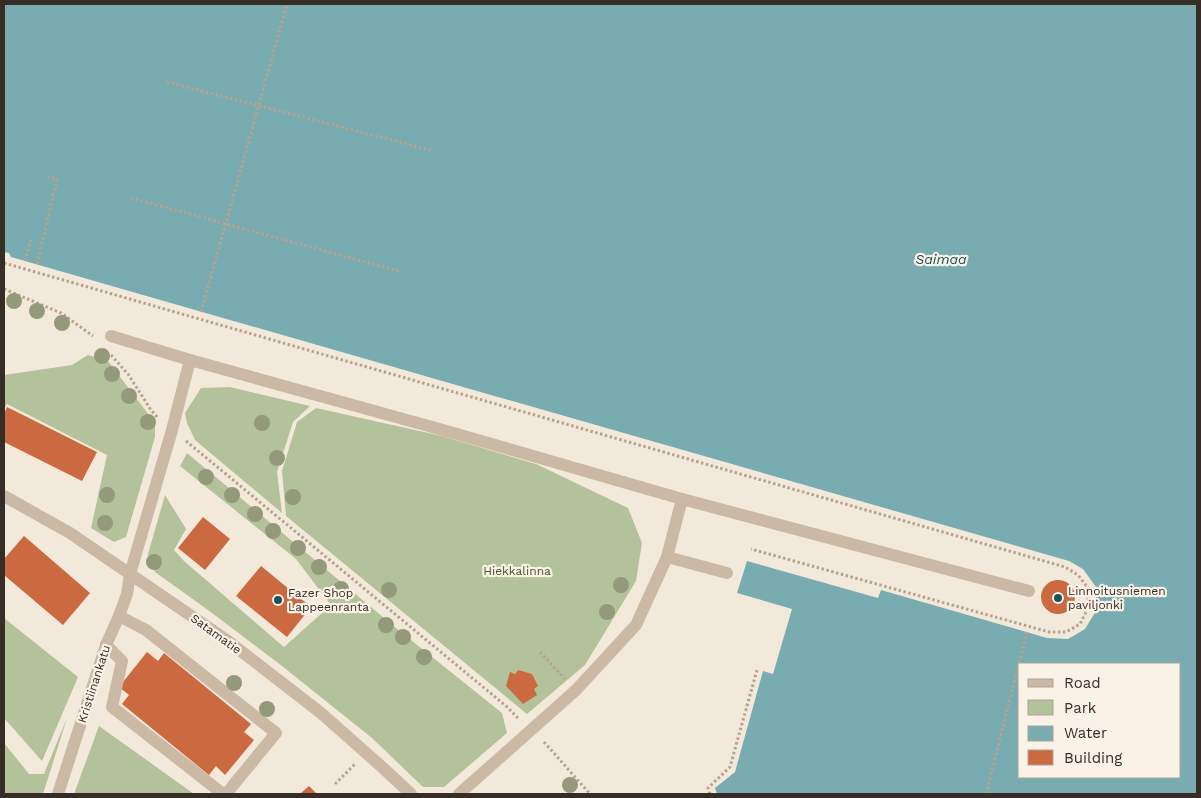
<svg xmlns="http://www.w3.org/2000/svg" width="1201" height="798" font-family="'Work Sans',sans-serif">
	<style>
		.green { fill: #b3c29a }
		.water { fill: #79acb1; fill-rule: evenodd }
		.building { fill: #cb6941 }
		.lines { fill: none; stroke-linecap: round; stroke-linejoin: round }
		.path { stroke: #b7a390; stroke-width: 3; stroke-dasharray: 2.5 2.5; stroke-linecap: butt }
		.minor { stroke: #cbb9a6; stroke-width: 12 }
		.tree { fill: #93997a }
		.poi-dot { fill: #1b535a; stroke: #faf2e7; stroke-width: 2 }
		.labels { text-anchor: middle; stroke-width: 4.5; stroke-linejoin: round; paint-order: stroke }
		.park-label { font-size: 12px; fill: #44572a; stroke: #faf2e7 }
		.poi-label { font-size: 12px; fill: #372d27; stroke: #faf2e7; text-anchor: start }
		.street-label { font-size: 12px; fill: #372d27; stroke: #faf2e7 }
		.water-label { font-size: 14px; font-style: italic; fill: #1b535a; stroke: #faf2e7 }
	</style>
	<rect width="100%" height="100%" fill="#f3e9db"/>
	<!-- green -->
	<g class="green">
		<path d="M88 355 108 361 155 423V437L126 537 114 542 91 528 107 455 7 404 4 409V375L72 365Z"/>
		<path d="M230 387 310 406 293 422 277 472 282 513 195 440 187 423 185 413 201 388Z"/>
		<path d="M316 408 442 436 536 464 628 508 642 543 636 581 585 665 527 714 286 516 282 471 297 422Z"/>
		<path d="M187 453 396 628 502 713 507 733 444 787H423L372 738 282 666 208 610 155 572 148 554 165 495 186 529 174 550 184 561 284 647 331 605 296 559 180 466Z"/>
		<path d="M4 618 78 677 42 761 4 718Z"/>
		<path d="M67 718 43 794H4V743L29 774H44Z"/>
		<path d="M99 726 194 794H74Z"/>
	</g>
	<!-- water -->
	<path class="water" d="M4 4H1197V794H717L715 788 735 772 763 671 773 674 792 609 737 593 747 561 878 598 881 590 1047 638 1068 639 1085 629 1096 611V587L1083 569 1069 561 11 257 9 253 4 252ZM1020 664H1180V777H1020Z"/>
	<!-- building -->
	<g class="building">
		<path d="M7 407 97 452 82 481 4 442V414Z"/>
		<path d="M203 517 230 539 205 570 178 548Z"/>
		<path d="M24 536 90 593 63 625 4 575V559Z"/>
		<path d="M261 566 311 607 287 637 236 596Z"/>
		<circle cx="1058" cy="597" r="17"/>
		<path d="M147 652 158 661 164 653 251 724 244 732 254 740 225 775 216 766 209 775 122 704 129 695 119 687Z"/>
		<path d="M518 670 532 674 538 686 534 689 537 695 523 704 506 686 510 672 515 674Z"/>
		<path d="M309 786 317 794H300Z"/>
	</g>
	<g class="lines">
		<!-- path -->
		<g class="path">
			<path d="M167 82 434 151"/>
			<path d="M131 198 402 272"/>
			<path d="M25 261 31 239"/>
			<path d="M4 263 1065 567 1078 575 1088 588V608L1080 624 1066 632H1049L751 549"/>
			<path d="M37 264 57 179 46 176"/>
			<path d="M4 289 61 313 93 336"/>
			<path d="M201 312 287 4"/>
			<path d="M111 355 128 374 151 410 158 418"/>
			<path d="M186 441 506 706 519 719"/>
			<path d="M540 652 565 679"/>
			<path d="M544 742 590 794"/>
			<path d="M335 784 355 764"/>
			<path d="M710 794 708 788 730 767 757 670"/>
			<path d="M986 794 1027 632"/>
		</g>
		<!-- minor -->
		<g class="minor">
			<path d="M111 336 190 360"/>
			<path d="M4 496 70 533 228 641 321 713 382 767 411 794"/>
			<path d="M682 499 1029 591"/>
			<path d="M667 557 727 573"/>
			<path d="M119 616 146 630 276 733 226 794"/>
			<path d="M106 645 122 661 112 707 223 794"/>
			<path d="M58 794 106 645 119 616 127 594 130 574 172 430 190 360 443 430 682 499 667 557 636 625 576 690 459 794"/>
		</g>
	</g>
	<!-- trees -->
	<g class="tree">
		<circle cx="14" cy="301" r="8"/>
		<circle cx="37" cy="311" r="8"/>
		<circle cx="62" cy="323" r="8"/>
		<circle cx="102" cy="356" r="8"/>
		<circle cx="112" cy="374" r="8"/>
		<circle cx="129" cy="396" r="8"/>
		<circle cx="148" cy="422" r="8"/>
		<circle cx="262" cy="423" r="8"/>
		<circle cx="277" cy="458" r="8"/>
		<circle cx="206" cy="477" r="8"/>
		<circle cx="107" cy="495" r="8"/>
		<circle cx="232" cy="495" r="8"/>
		<circle cx="293" cy="497" r="8"/>
		<circle cx="255" cy="514" r="8"/>
		<circle cx="105" cy="523" r="8"/>
		<circle cx="273" cy="531" r="8"/>
		<circle cx="298" cy="548" r="8"/>
		<circle cx="154" cy="562" r="8"/>
		<circle cx="319" cy="567" r="8"/>
		<circle cx="621" cy="585" r="8"/>
		<circle cx="341" cy="589" r="8"/>
		<circle cx="389" cy="590" r="8"/>
		<circle cx="607" cy="612" r="8"/>
		<circle cx="386" cy="625" r="8"/>
		<circle cx="403" cy="637" r="8"/>
		<circle cx="424" cy="657" r="8"/>
		<circle cx="234" cy="683" r="8"/>
		<circle cx="267" cy="709" r="8"/>
		<circle cx="570" cy="785" r="8"/>
	</g>
	<!-- markers -->
	<g class="poi-dot">
		<circle cx="1058" cy="598" r="5"/>
		<circle cx="278" cy="600" r="5"/>
	</g>
	<g class="labels">
		<!-- park labels -->
		<g class="park-label">
			<text x="517" y="575">Hiekkalinna</text>
		</g>
		<!-- poi labels -->
		<g class="poi-label">
			<text x="1068" y="595">Linnoitusniemen<tspan x="1068" dy="14">paviljonki</tspan></text>
			<text x="288" y="597">Fazer Shop<tspan x="288" dy="14">Lappeenranta</tspan></text>
		</g>
		<!-- street labels -->
		<g class="street-label">
			<text transform="translate(216 634) rotate(36)" y="4">Satamatie</text>
			<text transform="translate(94 684) rotate(-72)" y="4">Kristiinankatu</text>
		</g>
		<!-- water labels -->
		<g class="water-label">
			<text x="941" y="264">Saimaa</text>
		</g>
	</g>
	<!-- border -->
	<rect width="1201" height="798" fill="none" stroke="#372d27" stroke-width="10"/>
	<!-- legend -->
	<rect x="1018" y="663" width="162" height="115" fill="#faf2e7" stroke="#aca39a"/>
	<rect x="1028" y="679" width="25" height="8" fill="#cbb9a6" stroke="#aca39a"/>
	<text x="1064" y="688" font-size="15" fill="#372d27">Road</text>
	<rect x="1028" y="700" width="25" height="15" fill="#b3c29a" stroke="#aca39a"/>
	<text x="1064" y="713" font-size="15" fill="#372d27">Park</text>
	<rect x="1028" y="726" width="25" height="15" fill="#79acb1" stroke="#aca39a"/>
	<text x="1064" y="738" font-size="15" fill="#372d27">Water</text>
	<rect x="1028" y="750" width="25" height="15" fill="#cb6941" stroke="#aca39a"/>
	<text x="1064" y="763" font-size="15" fill="#372d27">Building</text>
</svg>
